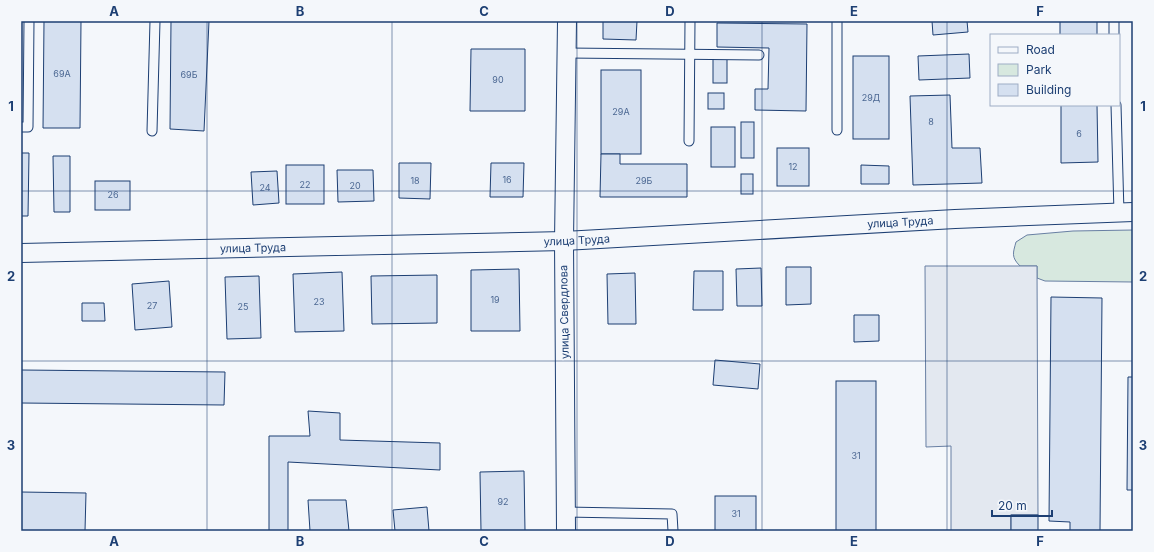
<svg xmlns="http://www.w3.org/2000/svg" width="1154" height="552" font-family="Inter,sans-serif">
	<style>
		.green { fill: #d7e8df; stroke: #687fa3 }
		.parking { fill: #e3e8f0; stroke: #687fa3 }
		.building { fill: #d5e0f0; stroke: #1d3f73 }
		.lines { fill: none; stroke-linecap: round; stroke-linejoin: round }
		.lane-casing { stroke: #1d3f73; stroke-width: 11 }
		.street-casing { stroke: #1d3f73; stroke-width: 20 }
		.lane { stroke: #f4f7fb; stroke-width: 9 }
		.street { stroke: #f4f7fb; stroke-width: 18 }
		.grid { fill: none; stroke: #1d3f73; stroke-width: 1; stroke-opacity: 0.55 }
		.labels { text-anchor: middle; stroke-width: 3; stroke-linejoin: round; paint-order: stroke }
		.number-label { font-size: 9px; fill: #4b6792 }
		.street-label { font-size: 11px; fill: #1d3f73; stroke: #f4f7fb }
		.neatline { fill: none; stroke: #1d3f73; stroke-width: 1.5 }
		.grid-label { font-size: 13px; text-anchor: middle; font-weight: bold; fill: #1d3f73 }
	</style>
	<rect width="100%" height="100%" fill="#f4f7fb"/>
	<!-- green -->
	<path class="green" d="M1133 230V282L1045 281 1037 278V266H1020C1011 257 1013 253 1016 242L1027 235 1073 231Z"/>
	<!-- parking -->
	<path class="parking" d="M925 266H1037L1038 515H1011V531H951V446L926 447Z"/>
	<!-- building -->
	<g class="building">
		<path d="M44 21H81L80 128H43Z"/>
		<path d="M171 21H209L204 131 170 129Z"/>
		<path d="M603 21H637L636 40 603 39Z"/>
		<path d="M932 21H967L968 32 933 35Z"/>
		<rect x="1060" y="21" width="37" height="14"/>
		<path d="M717 23 807 24 806 111 755 110V89H768L769 48 717 47Z"/>
		<path d="M471 49H525V111H470Z"/>
		<path d="M969 54 970 78 919 80 918 56Z"/>
		<rect x="853" y="56" width="36" height="83"/>
		<rect x="713" y="59" width="14" height="24"/>
		<rect x="601" y="70" width="40" height="84"/>
		<rect x="708" y="93" width="16" height="16"/>
		<path d="M950 95 952 148H980L982 183 913 185 910 96Z"/>
		<path d="M1061 105H1097L1098 162 1061 163Z"/>
		<rect x="741" y="122" width="13" height="36"/>
		<rect x="711" y="127" width="24" height="40"/>
		<rect x="777" y="148" width="32" height="38"/>
		<path d="M21 153H29L28 216H21Z"/>
		<path d="M601 154H620V164H687V197H600Z"/>
		<path d="M53 156H70V212H54Z"/>
		<path d="M399 163H431L430 199 399 198Z"/>
		<path d="M491 163H524L523 197H490Z"/>
		<rect x="286" y="165" width="38" height="39"/>
		<path d="M861 165 889 166V184H861Z"/>
		<path d="M337 170H373L374 201 338 202Z"/>
		<path d="M277 171 279 203 253 205 251 172Z"/>
		<rect x="741" y="174" width="12" height="20"/>
		<rect x="95" y="181" width="35" height="29"/>
		<path d="M786 267H811V304L786 305Z"/>
		<path d="M761 268 762 306H737L736 269Z"/>
		<path d="M519 269 520 331H471V270Z"/>
		<path d="M694 271H723V310H693Z"/>
		<path d="M342 272 344 331 295 332 293 274Z"/>
		<path d="M635 273 636 324H608L607 274Z"/>
		<path d="M437 275V323L372 324 371 276Z"/>
		<path d="M259 276 261 338 227 339 225 277Z"/>
		<path d="M169 281 172 327 135 330 132 284Z"/>
		<path d="M1051 297 1102 298 1100 531H1070V522L1049 521Z"/>
		<path d="M82 303H104L105 321H82Z"/>
		<path d="M854 315H879V341L854 342Z"/>
		<path d="M715 360 760 364 758 389 713 385Z"/>
		<path d="M21 370 225 372 224 405 21 403Z"/>
		<path d="M1128 377H1133V490H1127Z"/>
		<rect x="836" y="381" width="40" height="150"/>
		<path d="M308 411 340 413V440L440 443V470L288 462V531H269V436H310Z"/>
		<path d="M524 471 525 531H481L480 472Z"/>
		<path d="M21 492 86 493 85 531H21Z"/>
		<rect x="715" y="496" width="41" height="35"/>
		<path d="M308 500H346L349 531H310Z"/>
		<path d="M427 507 429 531H395L393 510Z"/>
		<rect x="1011" y="515" width="27" height="16"/>
	</g>
	<g class="lines">
		<defs>
			<g id="lane">
				<path d="M837 21V130"/>
				<path d="M1114 21V35"/>
				<path d="M567 53 759 55"/>
				<path d="M1116 105 1119 213"/>
				<path d="M21 127H28L29 21"/>
				<path d="M152 131 155 21"/>
				<path d="M689 141 690 21"/>
				<path d="M566 512 672 514 673 531"/>
			</g>
			<g id="street">
				<path id="s1" d="M21 253 564 241 955 219 1133 212"/>
				<path d="M566 531 564 241 567 21"/>
			</g>
		</defs>
		<!-- lane casing -->
		<use href="#lane" class="lane-casing"/>
		<!-- street casing -->
		<use href="#street" class="street-casing"/>
		<!-- lane -->
		<use href="#lane" class="lane"/>
		<!-- street -->
		<use href="#street" class="street"/>
	</g>
	<!-- grid -->
	<path class="grid" d="M207 21V531M392 21V531M577 21V531M762 21V531M947 21V531M21 191H1133M21 361H1133"/>
	<g class="labels">
		<!-- number labels -->
		<g class="number-label">
			<text x="62" y="77">69А</text>
			<text x="189" y="78">69Б</text>
			<text x="498" y="83">90</text>
			<text x="871" y="101">29Д</text>
			<text x="621" y="115">29А</text>
			<text x="931" y="125">8</text>
			<text x="1079" y="137">6</text>
			<text x="793" y="170">12</text>
			<text x="507" y="183">16</text>
			<text x="415" y="184">18</text>
			<text x="644" y="184">29Б</text>
			<text x="305" y="188">22</text>
			<text x="355" y="189">20</text>
			<text x="265" y="191">24</text>
			<text x="113" y="198">26</text>
			<text x="495" y="303">19</text>
			<text x="319" y="305">23</text>
			<text x="152" y="309">27</text>
			<text x="243" y="310">25</text>
			<text x="856" y="459">31</text>
			<text x="503" y="505">92</text>
			<text x="736" y="517">31</text>
		</g>
		<!-- street labels -->
		<g class="street-label">
			<text dy="4" stroke="none"><textPath href="#s1" startOffset="880">улица Труда</textPath></text>
			<text dy="4" stroke="none"><textPath href="#s1" startOffset="556">улица Труда</textPath></text>
			<text dy="4" stroke="none"><textPath href="#s1" startOffset="232">улица Труда</textPath></text>
			<text transform="translate(564 312) rotate(-91)" y="4">улица Свердлова</text>
		</g>
	</g>
	<!-- border -->
	<rect width="1154" height="552" fill="none" stroke="#f4f7fb" stroke-width="44"/>
	<!-- legend -->
	<rect x="990" y="34" width="130" height="72" fill="#f4f7fb" stroke="#9eadc5"/>
	<rect x="998" y="47" width="20" height="6" fill="#f4f7fb" stroke="#9eadc5"/>
	<text x="1026" y="54" font-size="12" fill="#1d3f73">Road</text>
	<rect x="998" y="64" width="20" height="12" fill="#d7e8df" stroke="#9eadc5"/>
	<text x="1026" y="74" font-size="12" fill="#1d3f73">Park</text>
	<rect x="998" y="84" width="20" height="12" fill="#d5e0f0" stroke="#9eadc5"/>
	<text x="1026" y="94" font-size="12" fill="#1d3f73">Building</text>
	<!-- scale -->
	<path d="M992 510v6h60v-6" fill="none" stroke="#1d3f73" stroke-width="2"/>
	<text x="998" y="510" font-size="12" fill="#1d3f73" stroke="#f4f7fb" stroke-width="3" paint-order="stroke">20 m</text>
	<rect x="22" y="22" width="1110" height="508" class="neatline"/>
	<g class="grid-label">
		<text x="114" y="16">A</text>
		<text x="300" y="16">B</text>
		<text x="484" y="16">C</text>
		<text x="670" y="16">D</text>
		<text x="854" y="16">E</text>
		<text x="1040" y="16">F</text>
		<text x="11" y="111">1</text>
		<text x="1143" y="111">1</text>
		<text x="11" y="281">2</text>
		<text x="1143" y="281">2</text>
		<text x="11" y="450">3</text>
		<text x="1143" y="450">3</text>
		<text x="114" y="546">A</text>
		<text x="300" y="546">B</text>
		<text x="484" y="546">C</text>
		<text x="670" y="546">D</text>
		<text x="854" y="546">E</text>
		<text x="1040" y="546">F</text>
	</g>
</svg>
